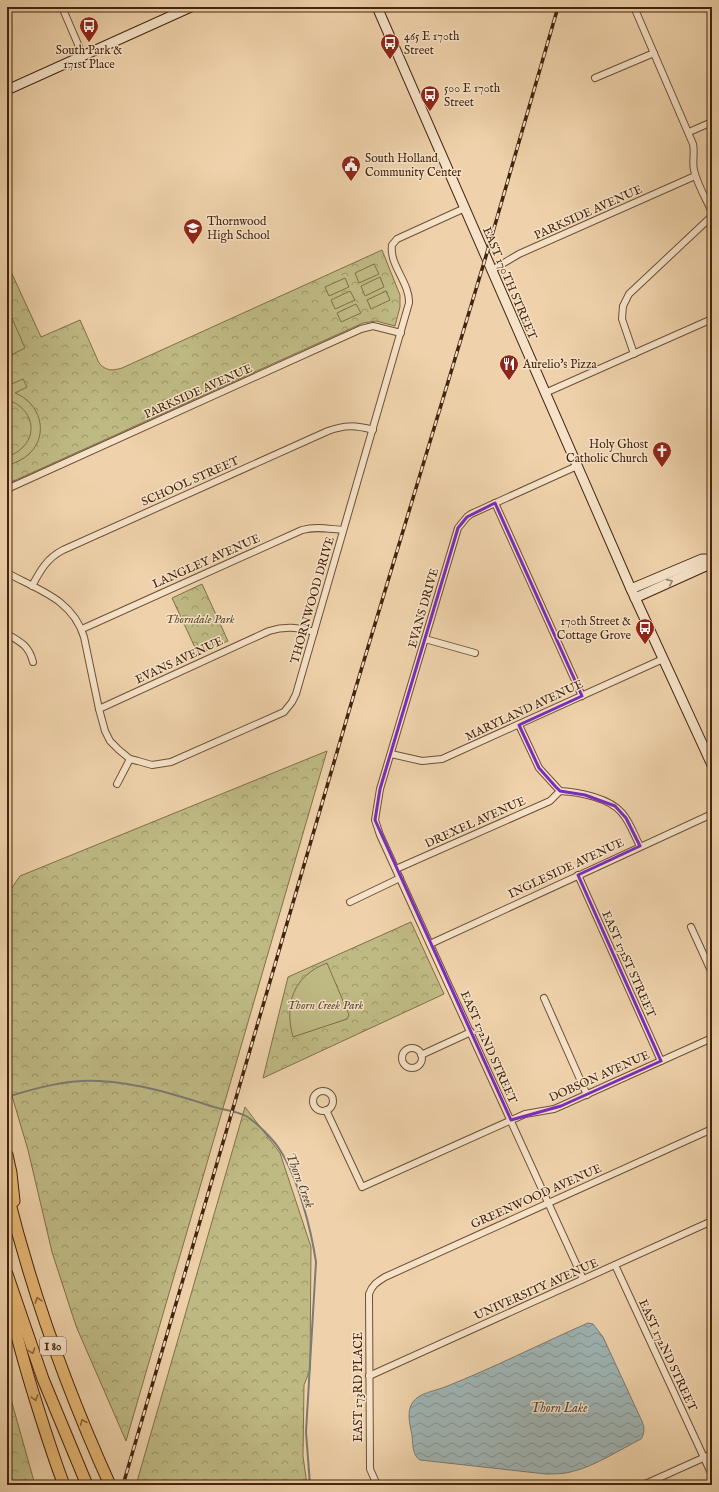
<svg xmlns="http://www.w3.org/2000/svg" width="719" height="1492" font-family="'IM FELL English',serif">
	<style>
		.forest { fill: url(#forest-crowns); stroke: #816f48 }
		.garden { fill: #bfba84; stroke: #816f48 }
		.water { fill: url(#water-waves); stroke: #7a7b72 }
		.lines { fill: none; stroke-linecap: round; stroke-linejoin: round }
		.stream { stroke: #7a7b72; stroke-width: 2 }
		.street-casing { stroke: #6e5034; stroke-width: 8 }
		.secondary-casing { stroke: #43240d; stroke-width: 11 }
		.highway-casing { stroke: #43240d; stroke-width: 13 }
		.street { stroke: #f5e2c8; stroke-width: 6 }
		.secondary { stroke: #f5e2c8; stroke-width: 9 }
		.highway { stroke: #e8b976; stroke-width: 11 }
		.rail-casing { stroke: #43240d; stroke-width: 3.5 }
		.rail { stroke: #f5e2c8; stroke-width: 2; stroke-dasharray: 6; stroke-linecap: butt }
		.oneway { stroke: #9c836a }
		.oneway2 { stroke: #8d673c }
		.marked { fill: none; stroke: #7b2cbf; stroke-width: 3; stroke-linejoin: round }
		.labels { text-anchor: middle; stroke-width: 3; stroke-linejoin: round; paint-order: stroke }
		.shield { fill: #f5e2c8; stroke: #785d45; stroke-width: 1 }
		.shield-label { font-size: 11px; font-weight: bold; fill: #43240d }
		.poi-label { font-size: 12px; fill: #43240d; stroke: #f5e2c8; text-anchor: start }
		.street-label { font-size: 12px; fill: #43240d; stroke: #f5e2c8 }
		.park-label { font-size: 12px; font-style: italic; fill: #624a2b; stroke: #f5e2c8 }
		.water-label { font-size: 13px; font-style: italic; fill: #5a4837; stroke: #f5e2c8 }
	</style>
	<defs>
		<pattern id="forest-crowns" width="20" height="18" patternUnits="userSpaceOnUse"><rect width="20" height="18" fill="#bfba84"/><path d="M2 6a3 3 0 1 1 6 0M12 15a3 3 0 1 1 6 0" fill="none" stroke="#9d976a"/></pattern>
		<pattern id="water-waves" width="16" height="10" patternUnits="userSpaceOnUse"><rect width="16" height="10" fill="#9fb5b5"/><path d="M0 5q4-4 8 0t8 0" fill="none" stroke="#839392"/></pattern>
	</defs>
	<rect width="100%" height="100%" fill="#efd2ab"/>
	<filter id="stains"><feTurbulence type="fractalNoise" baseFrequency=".005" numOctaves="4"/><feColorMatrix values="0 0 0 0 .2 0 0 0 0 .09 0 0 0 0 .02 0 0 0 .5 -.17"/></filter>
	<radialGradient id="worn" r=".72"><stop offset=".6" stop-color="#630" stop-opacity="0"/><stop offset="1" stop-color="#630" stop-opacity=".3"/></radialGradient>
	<!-- forest -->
	<g class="forest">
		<path d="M382 250 400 295V307L395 326 376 321 363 323 7 484V263L41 337 80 320 99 363C106 371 112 371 122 368Z"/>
		<path d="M202 584 228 641 198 654 172 598Z"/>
		<path d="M327 751 126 1441 76 1326 52 1252 28 1150 7 1079V895L20 876Z"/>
		<path d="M411 922 444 994 263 1078 288 977Z"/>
		<path d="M245 1107 280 1153 311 1247 310 1370 304 1385 303 1456 307 1485H136Z"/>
		<path d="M7 1385 35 1485H7Z"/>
	</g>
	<!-- garden -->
	<g class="garden">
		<path d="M374 264 379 274 359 283 355 273Z"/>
		<path d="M380 277 384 287 365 296 361 286Z"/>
		<path d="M345 278 349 287 329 296 325 287Z"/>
		<path d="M350 291 355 300 335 309 331 300Z"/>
		<path d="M386 291 390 300 371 309 367 300Z"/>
		<path d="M356 304 361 313 341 322 337 313Z"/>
		<path d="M8 309 25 348 7 357V310Z"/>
		<path d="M23 379 27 387 15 393C40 403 50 434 29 454 23 460 14 463 7 466V457C13 454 19 452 23 447 40 430 28 405 7 400V386Z"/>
		<path d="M327 963 349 1015 347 1019 293 1037C284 1004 293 976 327 963Z"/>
	</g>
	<!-- water -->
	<path class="water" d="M588 1323 593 1324 603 1337 640 1417C644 1425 646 1431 641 1439 621 1449 595 1466 574 1471 564 1474 555 1474 546 1474L420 1460C412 1455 413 1444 412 1435 410 1425 406 1411 413 1402 419 1393 435 1391 445 1387 493 1368 540 1344 588 1323Z"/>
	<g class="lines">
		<!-- stream -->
		<path class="stream" d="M7 1097C36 1088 68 1079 99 1081 139 1083 177 1095 214 1107 224 1110 237 1111 246 1116 256 1122 274 1140 280 1150 298 1178 311 1229 316 1262L306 1432 310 1485"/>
		<defs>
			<g id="street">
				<path d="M62 7 83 56"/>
				<path d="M634 7 693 144C695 153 692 161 694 170 697 184 706 199 712 212"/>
				<path d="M595 78 654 53"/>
				<path d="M689 132 712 122"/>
				<path d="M492 270 519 254 695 176"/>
				<path d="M634 354 622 319 623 306 629 294 712 216"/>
				<path d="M545 393 712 319"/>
				<path d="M577 466 471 514 467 517 458 528 380 789 375 820 380 835 583 1279"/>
				<path d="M7 489 361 329 373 326 401 333"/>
				<path d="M495 503 582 696"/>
				<path d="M7 573C39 590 73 600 84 637L99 709 105 731 110 741 119 750 130 759 138 761 152 765 171 762 284 712 292 702 296 694 409 303C410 283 389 265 392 245L397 239 465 208"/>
				<path d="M32 586C40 571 47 558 63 550L328 431C345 425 355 425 373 430"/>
				<path d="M82 629 302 530C316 526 329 529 343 530"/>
				<path d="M7 634C21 642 29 646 33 662"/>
				<path d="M425 639 475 653"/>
				<path d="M99 709 269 631C285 626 298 627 314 632"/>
				<path d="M519 725 539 768 560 791C579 792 610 798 622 813 630 822 634 835 640 846"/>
				<path d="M391 754 422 761 442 759 663 659"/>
				<path d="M117 784 130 759"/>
				<path d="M396 869 550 801 560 791"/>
				<path d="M578 875 661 1061"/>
				<path d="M350 902 400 878"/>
				<path d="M691 927 712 973"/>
				<path d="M430 944 712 814"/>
				<path d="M544 998 587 1095"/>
				<circle cx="412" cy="1058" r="10"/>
				<path d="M421 1055 471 1032"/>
				<circle cx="323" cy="1101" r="10"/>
				<path d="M326 1110 362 1187 525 1114 554 1109 561 1106 712 1038"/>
				<path d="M615 1265 712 1475"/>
				<path d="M369 1376 712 1221"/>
				<path d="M377 1485 370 1469 369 1294C372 1285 377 1282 385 1277L712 1129"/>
				<path d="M643 1485 712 1454"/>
			</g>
			<g id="secondary">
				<path d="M377 7 631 589 712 765"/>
				<path d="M7 90 191 7"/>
				<path d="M631 589 702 559H712"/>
				<path d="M635 598 706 566 712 559"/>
			</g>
			<g id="highway">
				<path d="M7 1155 11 1173 14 1201"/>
				<path d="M7 1192C32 1293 67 1390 110 1485"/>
				<path d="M7 1274 43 1379 87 1485"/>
				<path d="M8 1297C14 1329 23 1359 32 1389 42 1421 52 1454 64 1485"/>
			</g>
		</defs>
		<!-- street casing -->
		<use href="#street" class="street-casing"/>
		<!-- secondary casing -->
		<use href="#secondary" class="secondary-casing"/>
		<!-- highway casing -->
		<use href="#highway" class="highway-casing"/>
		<!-- street -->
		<use href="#street" class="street"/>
		<!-- secondary -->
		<use href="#secondary" class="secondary"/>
		<!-- highway -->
		<use href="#highway" class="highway"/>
		<defs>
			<path id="rail" d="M123 1485 356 687 486 256 558 7"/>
		</defs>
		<!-- rail casing -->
		<use href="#rail" class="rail-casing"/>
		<!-- rail -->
		<use href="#rail" class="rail"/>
	</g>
	<!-- one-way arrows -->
	<defs><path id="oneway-chevron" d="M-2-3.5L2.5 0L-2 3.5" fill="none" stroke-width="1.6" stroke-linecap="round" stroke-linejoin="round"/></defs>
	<use class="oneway" href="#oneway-chevron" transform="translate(670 582) rotate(-24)"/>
	<g class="oneway2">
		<use href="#oneway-chevron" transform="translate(38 1300) rotate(-108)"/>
		<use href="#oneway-chevron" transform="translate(32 1351) rotate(70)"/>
		<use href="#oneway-chevron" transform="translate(35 1398) rotate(73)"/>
		<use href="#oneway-chevron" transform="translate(83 1422) rotate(-113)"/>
	</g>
	<!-- marked area -->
	<path class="marked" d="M495 503 582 696 519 725 539 768 555 786 560 791 585 795 615 806 626 818 640 846 578 875 661 1061 561 1106 511 1120 375 820 380 789 458 528 467 517Z"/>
	<!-- icons -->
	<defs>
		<symbol id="bus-pin" viewBox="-11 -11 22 30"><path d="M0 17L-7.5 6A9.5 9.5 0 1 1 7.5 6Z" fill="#8f2418" stroke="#f5e2c8"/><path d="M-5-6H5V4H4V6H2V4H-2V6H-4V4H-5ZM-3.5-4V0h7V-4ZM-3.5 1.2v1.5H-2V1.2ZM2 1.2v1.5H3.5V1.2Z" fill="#fff"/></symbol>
		<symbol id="civic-pin" viewBox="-11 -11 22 30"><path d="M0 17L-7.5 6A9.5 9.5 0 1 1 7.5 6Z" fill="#8f2418" stroke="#f5e2c8"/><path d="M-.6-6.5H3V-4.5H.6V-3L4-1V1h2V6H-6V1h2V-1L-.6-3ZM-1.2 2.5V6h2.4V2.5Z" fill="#fff"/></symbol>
		<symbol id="school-pin" viewBox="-11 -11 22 30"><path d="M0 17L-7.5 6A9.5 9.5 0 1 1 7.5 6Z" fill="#8f2418" stroke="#f5e2c8"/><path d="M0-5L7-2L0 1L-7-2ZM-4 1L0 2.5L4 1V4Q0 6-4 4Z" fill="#fff"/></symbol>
		<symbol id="restaurant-pin" viewBox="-11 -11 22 30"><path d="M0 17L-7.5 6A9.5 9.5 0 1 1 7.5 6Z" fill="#8f2418" stroke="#f5e2c8"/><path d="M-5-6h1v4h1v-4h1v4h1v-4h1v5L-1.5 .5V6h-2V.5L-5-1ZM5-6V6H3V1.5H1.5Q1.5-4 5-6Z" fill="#fff"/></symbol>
		<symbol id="church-pin" viewBox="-11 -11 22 30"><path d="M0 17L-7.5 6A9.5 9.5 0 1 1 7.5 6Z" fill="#8f2418" stroke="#f5e2c8"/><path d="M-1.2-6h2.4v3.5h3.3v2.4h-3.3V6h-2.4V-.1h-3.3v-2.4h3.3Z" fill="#fff"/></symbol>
	</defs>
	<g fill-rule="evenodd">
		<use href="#bus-pin" x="78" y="15" width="22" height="30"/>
		<use href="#bus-pin" x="379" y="32" width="22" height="30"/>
		<use href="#bus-pin" x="419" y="84" width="22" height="30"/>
		<use href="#civic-pin" x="340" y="154" width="22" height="30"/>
		<use href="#school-pin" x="182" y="217" width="22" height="30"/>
		<use href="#restaurant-pin" x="498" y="353" width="22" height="30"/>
		<use href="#church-pin" x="651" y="440" width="22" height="30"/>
		<use href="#bus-pin" x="634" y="617" width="22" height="30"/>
	</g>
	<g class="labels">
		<!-- shield labels -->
		<rect class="shield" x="40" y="1337" width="26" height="18" rx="3"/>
		<g class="shield-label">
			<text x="53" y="1350">I 80</text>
		</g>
		<!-- poi labels -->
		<g class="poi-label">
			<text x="404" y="40">465 E 170th<tspan x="404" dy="14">Street</tspan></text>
			<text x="89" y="54" text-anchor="middle">South Park &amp;<tspan x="89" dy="14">171st Place</tspan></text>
			<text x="444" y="92">500 E 170th<tspan x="444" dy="14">Street</tspan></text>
			<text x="365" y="162">South Holland<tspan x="365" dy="14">Community Center</tspan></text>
			<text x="207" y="225">Thornwood<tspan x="207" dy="14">High School</tspan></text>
			<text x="523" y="368">Aurelio's Pizza</text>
			<text x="648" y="448" text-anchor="end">Holy Ghost<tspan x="648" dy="14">Catholic Church</tspan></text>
			<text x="631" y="625" text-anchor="end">170th Street &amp;<tspan x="631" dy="14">Cottage Grove</tspan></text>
		</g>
		<!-- street labels -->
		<g class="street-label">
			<text transform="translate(588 212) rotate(-24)" y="4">PARKSIDE AVENUE</text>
			<text transform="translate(510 283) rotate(67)" y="4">EAST 170TH STREET</text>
			<text transform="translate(198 391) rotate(-24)" y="4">PARKSIDE AVENUE</text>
			<text transform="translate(190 481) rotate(-24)" y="4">SCHOOL STREET</text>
			<text transform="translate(206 561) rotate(-24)" y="4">LANGLEY AVENUE</text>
			<text transform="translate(312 600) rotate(-74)" y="4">THORNWOOD DRIVE</text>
			<text transform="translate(423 608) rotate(-74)" y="4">EVANS DRIVE</text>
			<text transform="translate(179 660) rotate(-25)" y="4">EVANS AVENUE</text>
			<text transform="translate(524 710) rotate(-25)" y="4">MARYLAND AVENUE</text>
			<text transform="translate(475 822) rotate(-24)" y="4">DREXEL AVENUE</text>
			<text transform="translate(566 868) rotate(-25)" y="4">INGLESIDE AVENUE</text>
			<text transform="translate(629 964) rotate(66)" y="4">EAST 171ST STREET</text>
			<text transform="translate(489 1047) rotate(66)" y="4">EAST 172ND STREET</text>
			<text transform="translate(599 1076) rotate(-24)" y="4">DOBSON AVENUE</text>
			<text transform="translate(536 1196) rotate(-24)" y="4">GREENWOOD AVENUE</text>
			<text transform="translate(536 1289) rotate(-24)" y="4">UNIVERSITY AVENUE</text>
			<text transform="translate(668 1355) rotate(65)" y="4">EAST 172ND STREET</text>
			<text transform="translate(358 1387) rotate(-90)" y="4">EAST 173RD PLACE</text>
		</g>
		<!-- park labels -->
		<g class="park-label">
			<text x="200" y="623">Thorndale Park</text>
			<text x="325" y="1009">Thorn Creek Park</text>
		</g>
		<!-- water labels -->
		<g class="water-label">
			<text transform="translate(301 1180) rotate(69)" y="5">Thorn Creek</text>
			<text x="559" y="1412">Thorn Lake</text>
		</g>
	</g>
	<!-- margin -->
	<rect width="719" height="1492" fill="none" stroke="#efd2ab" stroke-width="24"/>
	<rect x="8" y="8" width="703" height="1476" fill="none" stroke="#43240d" stroke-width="2"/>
	<rect x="12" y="12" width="695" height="1468" fill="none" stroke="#43240d"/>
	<rect width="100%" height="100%" filter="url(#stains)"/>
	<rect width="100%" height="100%" fill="url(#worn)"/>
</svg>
